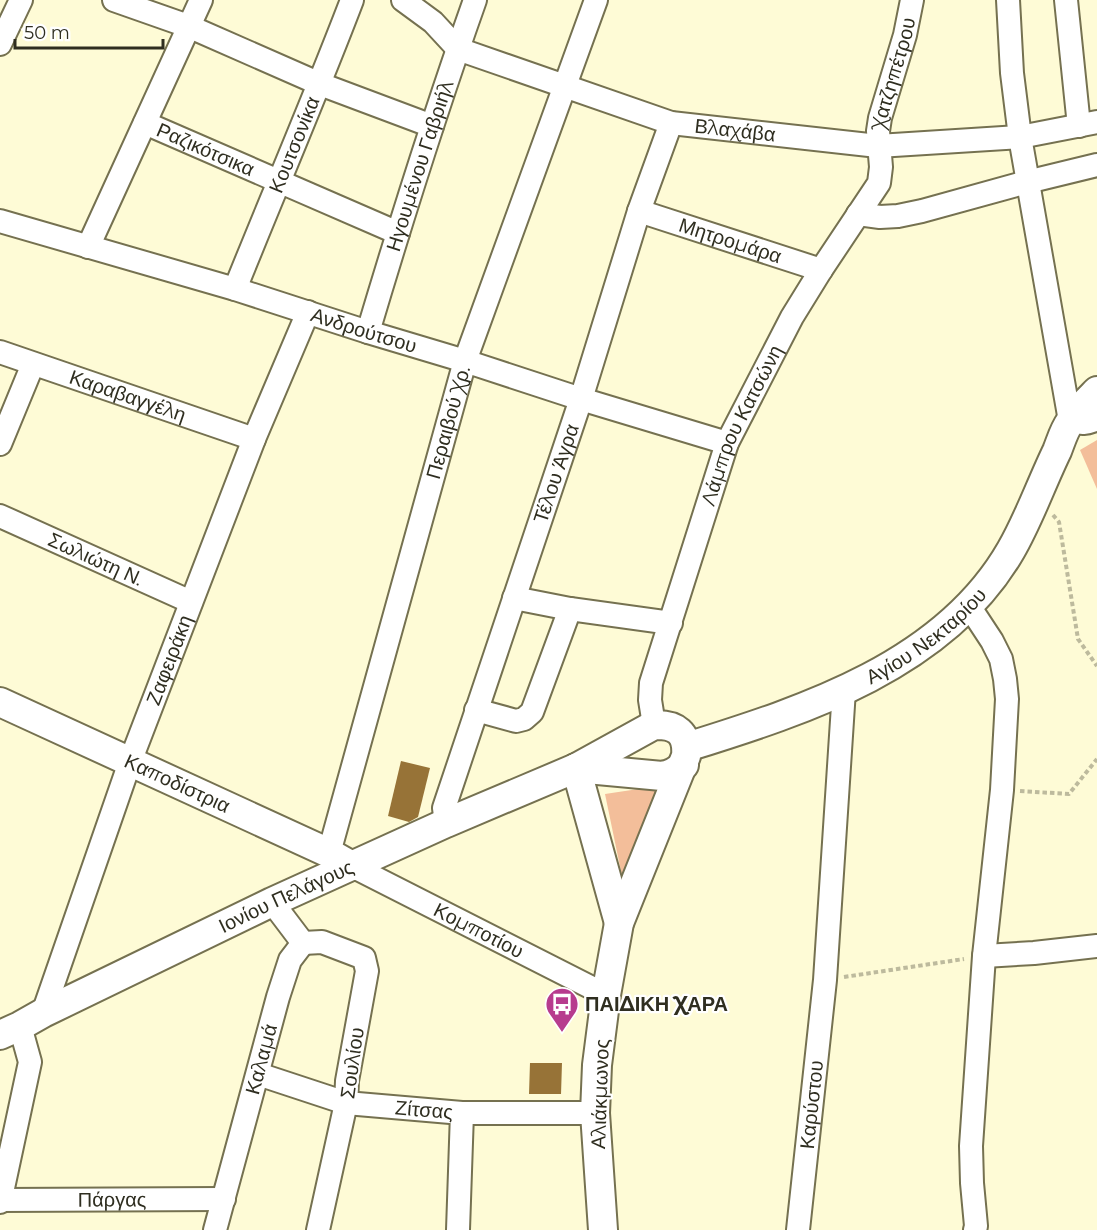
<svg xmlns="http://www.w3.org/2000/svg" width="1097" height="1230" font-family="Montserrat,sans-serif">
	<style>
		.green { fill: #f3be9a }
		.building { fill: #977337 }
		.lines { fill: none; stroke-linecap: round; stroke-linejoin: round }
		.minor-casing { stroke: #757150; stroke-width: 26 }
		.tertiary-casing { stroke: #757150; stroke-width: 32 }
		.path { stroke: #bdba9d; stroke-width: 4; stroke-dasharray: 4.5 3; stroke-linecap: butt }
		.minor { stroke: #fff; stroke-width: 22 }
		.tertiary { stroke: #fff; stroke-width: 28 }
		.labels { text-anchor: middle; stroke-width: 4.5; stroke-linejoin: round; paint-order: stroke }
		.street-label { font-size: 20px; fill: #2f2e20; stroke: #fff }
		.poi-label { font-size: 20px; font-weight: bold; fill: #2f2e20; stroke: #fff; text-anchor: start }
	</style>
	<rect width="100%" height="100%" fill="#fefbd6"/>
	<!-- green -->
	<g class="green">
		<path d="M1097 440V489L1080 450Z"/>
		<path d="M665 785 623 881 605 794Z"/>
	</g>
	<!-- building -->
	<g class="building">
		<path d="M401 761 430 768 418 817 409 822 388 816Z"/>
		<path d="M530 1063H562L561 1094H529Z"/>
	</g>
	<g class="lines">
		<defs>
			<g id="minor">
				<path d="M114 0 188 26 320 84 432 126"/>
				<path id="s1" d="M403 0 433 22 458 49 671 123 878 146 1020 137 1097 122"/>
				<path d="M1008 0 1012 73 1020 137 1070 421C1081 424 1087 424 1097 419"/>
				<path d="M1066 0 1079 126"/>
				<path d="M0 44 21 0"/>
				<path id="s2" d="M145 123 398 233"/>
				<path id="s3" d="M639 211 821 270"/>
				<path d="M858 214 880 217 898 216 922 211 1027 182 1097 165"/>
				<path id="s4" d="M0 221 235 289 368 332 465 361 581 399 727 443"/>
				<path d="M88 247 201 0"/>
				<path id="s5" d="M235 289C274 192 315 97 352 0"/>
				<path id="s6" d="M368 332C401 221 436 110 475 0"/>
				<path id="s7" d="M0 352 254 439"/>
				<path d="M0 444 33 364"/>
				<path id="s8" d="M0 516 191 602"/>
				<path d="M514 598 570 609 671 623"/>
				<path d="M969 606 992 641 1001 659 1005 679 1007 699 1002 790 984 956 971 1146 972 1183 976 1226 975 1230"/>
				<path d="M476 710 516 721 524 719 532 712 570 609"/>
				<path id="s9" d="M654 725 650 700 651 683 727 443 792 317 821 270 879 183 881 167 878 131 880 118 905 35 912 0"/>
				<path id="s10" d="M446 823 444 808 581 399 639 211 671 123"/>
				<path id="s11" d="M329 853 465 361 596 0"/>
				<path id="s12" d="M352 866 606 995"/>
				<path d="M303 943 322 942 364 958 367 971 347 1081 346 1103 318 1230"/>
				<path d="M984 956 1034 953 1097 946"/>
				<path id="s13" d="M43 1013 130 762 254 439 308 312"/>
				<path id="s14" d="M258 1074 346 1103 462 1113H595"/>
				<path id="s15" d="M0 1200 224 1199"/>
				<path d="M0 1202 30 1062 20 1026"/>
				<path id="s16" d="M215 1230 278 997 290 960 303 943 272 902"/>
				<path d="M458 1230 462 1113"/>
				<path id="s17" d="M798 1230 825 980 844 690"/>
			</g>
			<g id="tertiary">
				<path id="s18" d="M0 702 329 853 352 866"/>
				<path id="s19" d="M687 747C806 710 945 665 1011 550 1029 519 1041 484 1057 451 1061 441 1064 430 1070 422 1077 410 1088 400 1097 391"/>
				<path d="M576 768 619 923"/>
				<path d="M576 768 662 776C671 775 677 771 684 765"/>
				<path id="s20" d="M0 1035 20 1026 43 1013 272 902 446 823 576 768 654 725C676 724 688 733 686 756L619 923 606 995 597 1065 595 1113 603 1230"/>
			</g>
		</defs>
		<!-- minor casing -->
		<use href="#minor" class="minor-casing"/>
		<!-- tertiary casing -->
		<use href="#tertiary" class="tertiary-casing"/>
		<!-- path -->
		<g class="path">
			<path d="M1053 515 1059 522 1078 639 1097 666"/>
			<path d="M1020 791 1069 794 1097 759"/>
			<path d="M844 977 964 959"/>
		</g>
		<!-- minor -->
		<use href="#minor" class="minor"/>
		<!-- tertiary -->
		<use href="#tertiary" class="tertiary"/>
	</g>
	<!-- icons -->
	<defs>
		<symbol id="bus-pin" viewBox="-11 -11 22 30"><path d="M0 17L-7.5 6A9.5 9.5 0 1 1 7.5 6Z" fill="#b73c8e" stroke="#fff"/><path d="M-5-6H5V4H4V6H2V4H-2V6H-4V4H-5ZM-3.5-4V0h7V-4ZM-3.5 1.2v1.5H-2V1.2ZM2 1.2v1.5H3.5V1.2Z" fill="#fff"/></symbol>
	</defs>
	<g fill-rule="evenodd">
		<use href="#bus-pin" x="543" y="985" width="38" height="52"/>
	</g>
	<g class="labels">
		<!-- street labels -->
		<g class="street-label">
			<text dy="7" stroke="none"><textPath href="#s9" startOffset="708">Χατζηπέτρου</textPath></text>
			<text dy="7" stroke="none"><textPath href="#s1" startOffset="364">Βλαχάβα</textPath></text>
			<text dy="7" stroke="none"><textPath href="#s5" startOffset="156">Κουτσονίκα</textPath></text>
			<text dy="7" stroke="none"><textPath href="#s2" startOffset="66">Ραζικότσικα</textPath></text>
			<text dy="7" stroke="none"><textPath href="#s6" startOffset="174">Ηγουμένου Γαβριήλ</textPath></text>
			<text dy="7" stroke="none"><textPath href="#s3" startOffset="96">Μητρομάρα</textPath></text>
			<text dy="7" stroke="none"><textPath href="#s4" startOffset="380">Ανδρούτσου</textPath></text>
			<text dy="7" stroke="none"><textPath href="#s7" startOffset="135">Καραβαγγέλη</textPath></text>
			<text dy="7" stroke="none"><textPath href="#s11" startOffset="447">Περαιβού Χρ.</textPath></text>
			<text dy="7" stroke="none"><textPath href="#s9" startOffset="316">Λάμπρου Κατσώνη</textPath></text>
			<text dy="7" stroke="none"><textPath href="#s10" startOffset="368">Τέλου Άγρα</textPath></text>
			<text dy="7" stroke="none"><textPath href="#s8" startOffset="105">Σωλιώτη Ν.</textPath></text>
			<text dy="7" stroke="none"><textPath href="#s19" startOffset="266">Αγίου Νεκταρίου</textPath></text>
			<text dy="7" stroke="none"><textPath href="#s13" startOffset="375">Ζαφειράκη</textPath></text>
			<text dy="7" stroke="none"><textPath href="#s18" startOffset="195">Καποδίστρια</textPath></text>
			<text dy="7" stroke="none"><textPath href="#s20" startOffset="318">Ιονίου Πελάγους</textPath></text>
			<text dy="7" stroke="none"><textPath href="#s12" startOffset="142">Κομποτίου</textPath></text>
			<text dy="7" stroke="none"><textPath href="#s16" startOffset="177">Καλαμά</textPath></text>
			<text transform="translate(352 1063) rotate(-82)" y="7">Σουλίου</text>
			<text transform="translate(600 1094) rotate(-88)" y="7">Αλιάκμωνος</text>
			<text dy="7" stroke="none"><textPath href="#s17" startOffset="126">Καρύστου</textPath></text>
			<text dy="7" stroke="none"><textPath href="#s14" startOffset="171">Ζίτσας</textPath></text>
			<text dy="7" stroke="none"><textPath href="#s15" startOffset="112">Πάργας</textPath></text>
		</g>
		<!-- poi labels -->
		<g class="poi-label">
			<text x="585" y="1011">ΠΑΙΔΙΚΗ ΧΑΡΑ</text>
		</g>
	</g>
	<!-- scale -->
	<path d="M15 39v9h148v-9" fill="none" stroke="#2f2e20" stroke-width="3"/>
	<text x="24" y="39" font-size="18" fill="#2f2e20" stroke="#ffffff" stroke-width="4.5" paint-order="stroke">50 m</text>
</svg>
